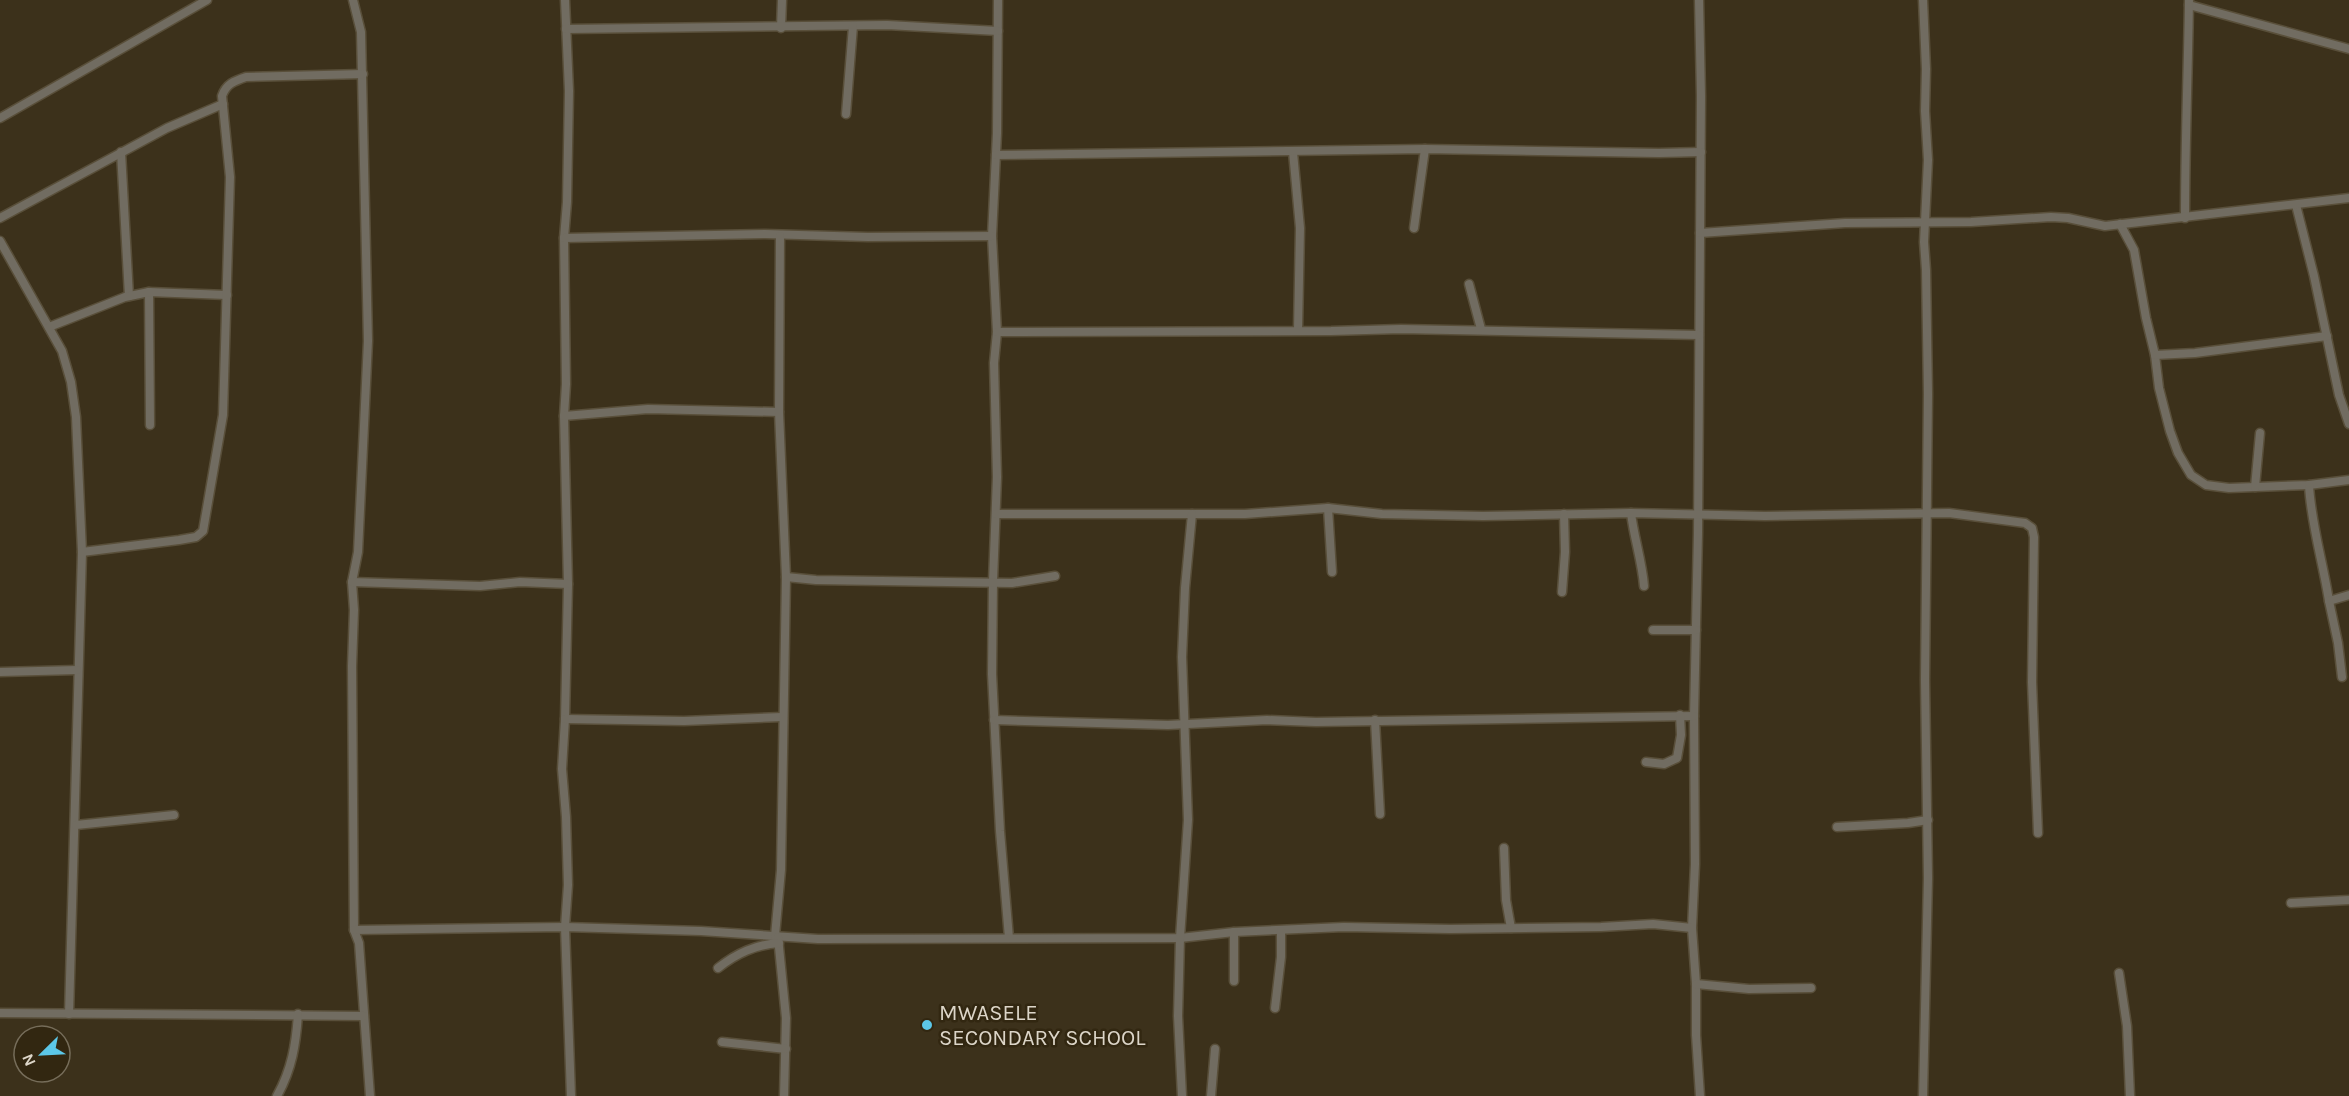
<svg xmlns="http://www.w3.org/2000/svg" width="2349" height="1096" font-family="Karla,sans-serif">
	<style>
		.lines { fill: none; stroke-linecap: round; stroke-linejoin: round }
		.street-casing { stroke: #594f3a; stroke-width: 11 }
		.street { stroke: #716c61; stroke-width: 8 }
		.poi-dot { fill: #5cc7e8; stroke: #322711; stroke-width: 2 }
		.labels { text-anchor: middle; stroke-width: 5; stroke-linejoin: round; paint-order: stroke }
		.poi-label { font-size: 22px; fill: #dcd5c8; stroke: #322711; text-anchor: start }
	</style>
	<rect width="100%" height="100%" fill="#3c311b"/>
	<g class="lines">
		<defs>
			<g id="street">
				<path d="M353 0 361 32 368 341 358 552 352 582 354 610 352 666 354 930 359 943 370 1096"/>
				<path d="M565 0 569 91 567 202 564 238 566 384 564 416 568 584 565 719 562 769 566 817 568 885 565 927 571 1096"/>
				<path d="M998 0 997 133 992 236 997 332 994 363 997 477 993 581 992 674 1000 831 1009 938"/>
				<path d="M1699 0 1701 96 1698 533 1694 716 1695 864 1692 928 1696 984V1035L1700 1096"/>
				<path d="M2189 5 2349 49"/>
				<path d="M781 28 782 0"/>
				<path d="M566 29 887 25 998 31"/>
				<path d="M846 114 853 26"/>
				<path d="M0 118 207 0"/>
				<path d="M121 152 129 296"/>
				<path d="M1293 152 1300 228 1298 330"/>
				<path d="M996 155 1425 149 1659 153 1701 152"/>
				<path d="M2296 205 2314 276 2339 395 2349 424"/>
				<path d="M0 218 167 128 223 104"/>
				<path d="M2185 218C2185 145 2188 73 2189 0"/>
				<path d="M2120 224 2134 250 2146 318 2155 355 2159 388 2170 431 2178 453 2191 475 2206 485 2229 488 2309 485 2349 480"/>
				<path d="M1414 228 1425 149"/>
				<path d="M1700 233 1845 223 1971 222 2051 217 2068 218 2105 226 2349 198"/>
				<path d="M564 238 765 234 868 237 992 236"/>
				<path d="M0 241 62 351 71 382 76 417 82 552 69 1014"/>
				<path d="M1469 284 1481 329"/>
				<path d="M149 292 150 425"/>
				<path d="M49 327 125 297 149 292 227 295"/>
				<path d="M997 332 1331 331 1401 329 1699 335"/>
				<path d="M2155 355 2195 353 2327 336"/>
				<path d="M564 416 648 409 779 412"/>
				<path d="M2309 485C2311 524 2323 562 2329 601"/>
				<path d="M2255 487 2260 433"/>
				<path d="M1328 508 1332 572"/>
				<path d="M1631 513C1634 538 1642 561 1644 586"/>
				<path d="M996 514H1245L1328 508 1382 514 1483 516 1631 513 1765 516 1949 513 2025 523 2032 528 2034 537 2032 682 2038 833"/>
				<path d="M82 552 179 540 196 537 203 531 223 415 230 177 222 96C226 84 234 81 246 77L363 74"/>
				<path d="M786 577 816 580 1012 583 1055 576"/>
				<path d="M352 582 480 586 520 582 568 584"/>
				<path d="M1562 592 1565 552 1564 514"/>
				<path d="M1653 630H1696"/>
				<path d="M0 672 77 670"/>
				<path d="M2342 677 2338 643 2329 601 2349 595"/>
				<path d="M565 719 684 721 782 717"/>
				<path d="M994 720 1168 725 1267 720 1316 722 1694 716"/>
				<path d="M1375 720 1380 814"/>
				<path d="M1646 762 1664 764 1677 758 1681 735 1680 715"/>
				<path d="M76 825 174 815"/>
				<path d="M1837 827 1908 823 1928 820"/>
				<path d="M1504 848 1506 900 1511 928"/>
				<path d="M2291 903 2349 900"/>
				<path d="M354 930 565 927 701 931 818 939 1180 938 1234 932 1344 927 1450 929 1601 927 1653 924 1692 928"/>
				<path d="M1234 932V981"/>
				<path d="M775 936 781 870 786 577 779 412 780 236"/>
				<path d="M778 937 786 1018 784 1096"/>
				<path d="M718 968C737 953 755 945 779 943"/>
				<path d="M2119 973 2127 1026 2130 1096"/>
				<path d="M1696 984 1749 989 1811 988"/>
				<path d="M1275 1008 1281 957V931"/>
				<path d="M0 1013 364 1016"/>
				<path d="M722 1042 786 1049"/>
				<path d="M277 1096C292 1069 296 1044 298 1014"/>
				<path d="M1182 1096 1178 1016 1180 938 1188 820 1182 657 1185 588 1192 514"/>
				<path d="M1211 1096 1215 1049"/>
				<path d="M1923 1096 1928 878 1925 680 1928 394 1926 270 1924 242 1928 160 1925 111 1926 69 1923 0"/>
			</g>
		</defs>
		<!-- street casing -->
		<use href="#street" class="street-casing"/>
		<!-- street -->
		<use href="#street" class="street"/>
	</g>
	<!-- markers -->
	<circle class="poi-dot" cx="927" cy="1025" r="6"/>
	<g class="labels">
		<!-- poi labels -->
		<g class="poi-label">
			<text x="939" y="1020">MWASELE<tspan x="939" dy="25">SECONDARY SCHOOL</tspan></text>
		</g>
	</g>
	<!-- north arrow -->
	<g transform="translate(42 1054) rotate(246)"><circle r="28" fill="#322711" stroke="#766d5a" stroke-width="1.5"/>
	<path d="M0-4.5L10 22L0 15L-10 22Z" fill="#5cc7e8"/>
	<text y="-9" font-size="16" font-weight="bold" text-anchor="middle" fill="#dcd5c8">N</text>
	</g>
</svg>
